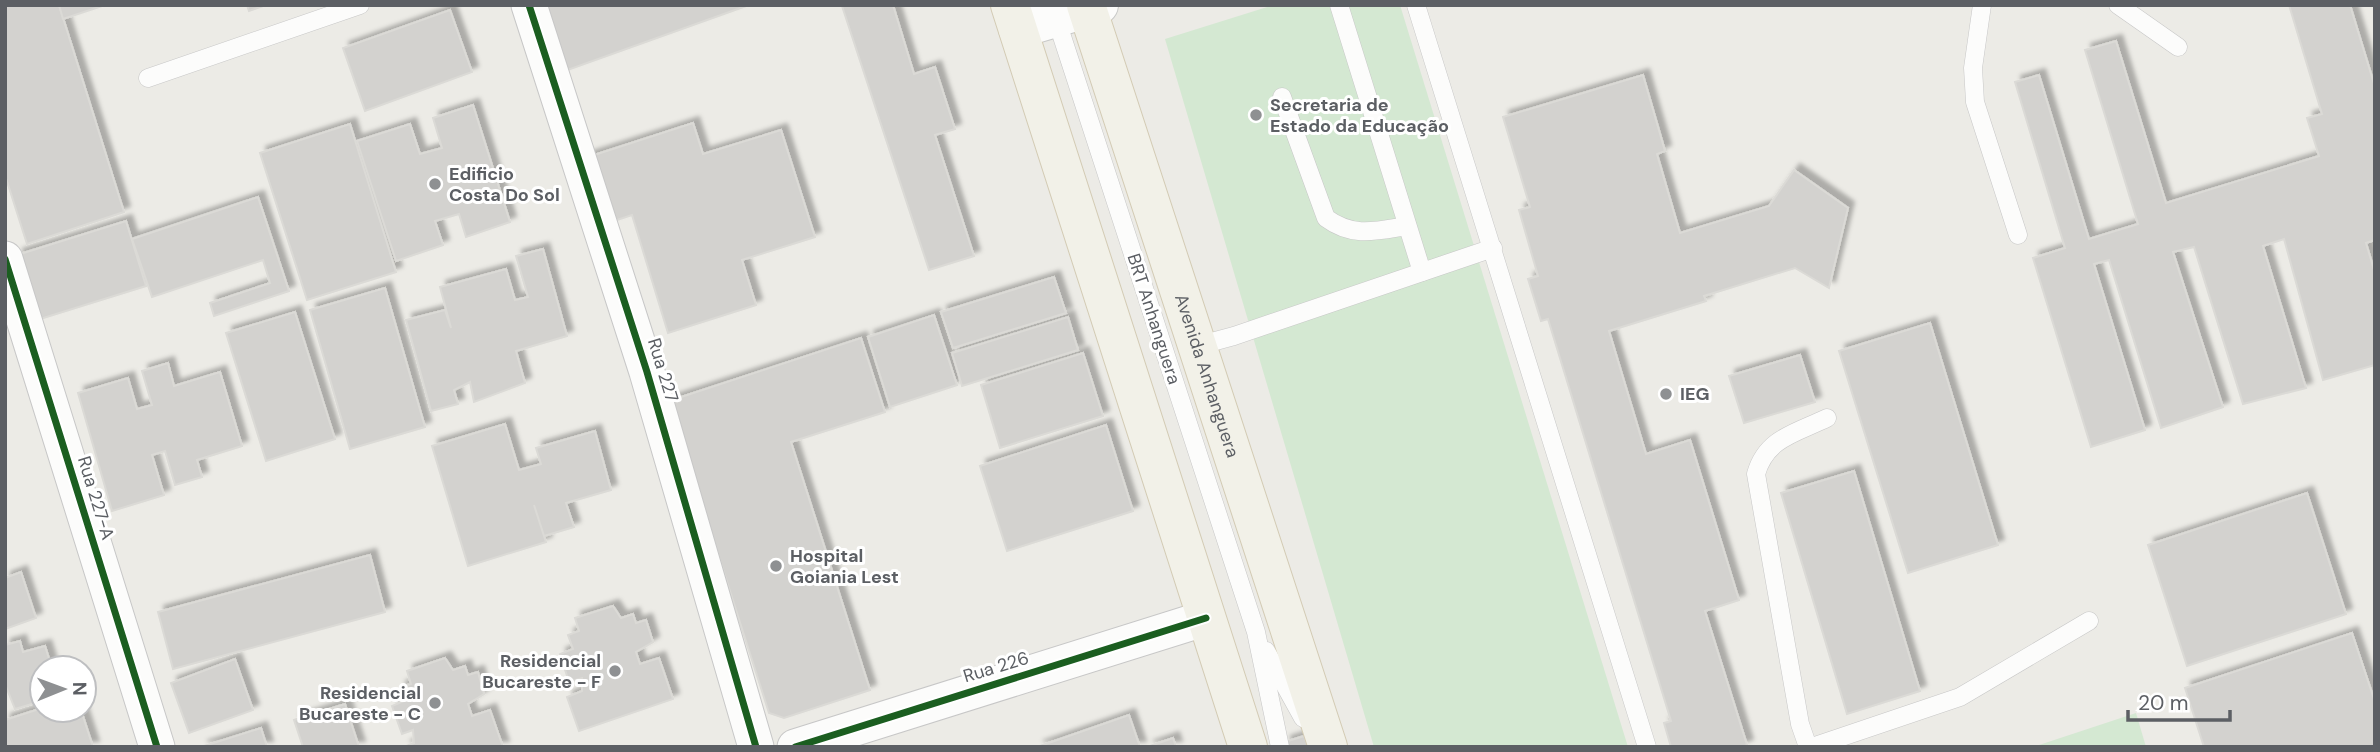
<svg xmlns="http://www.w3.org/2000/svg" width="2380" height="752" font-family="'DM Sans',sans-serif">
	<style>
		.green { fill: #d4e8d2 }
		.building { fill: #d3d2cf; stroke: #dbdad6; stroke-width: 2; filter: url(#shadow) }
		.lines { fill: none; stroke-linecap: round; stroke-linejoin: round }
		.lane-casing { stroke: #c7c7c7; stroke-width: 19 }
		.street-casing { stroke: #c7c7c7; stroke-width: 37 }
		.secondary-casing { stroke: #c8c9c8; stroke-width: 40 }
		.primary-casing { stroke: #d3cbb4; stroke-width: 40 }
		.lane { stroke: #fcfcfb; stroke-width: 18 }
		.street { stroke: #fcfcfb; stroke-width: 35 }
		.secondary { stroke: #fcfcfb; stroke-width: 38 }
		.primary { stroke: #f2f1e8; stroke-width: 38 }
		.cycleway-casing { stroke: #fff; stroke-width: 11 }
		.cycleway { stroke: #1b5e20; stroke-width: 7 }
		.poi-dot { fill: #8e9092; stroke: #fff; stroke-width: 2.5 }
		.labels { text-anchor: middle; stroke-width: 6; stroke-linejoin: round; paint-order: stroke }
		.poi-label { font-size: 18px; font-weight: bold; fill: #5c5f64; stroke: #fff; text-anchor: start }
		.street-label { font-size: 18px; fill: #5c5f64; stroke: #fff }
	</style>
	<defs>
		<filter id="shadow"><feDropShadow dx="6" dy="-6" stdDeviation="2" flood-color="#0004"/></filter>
	</defs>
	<rect width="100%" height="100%" fill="#ecebe6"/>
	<!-- green -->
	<g class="green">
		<path d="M1274 5H1400L1628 747H1374L1165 39Z"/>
		<path d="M2136 713 2146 747H2033Z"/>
	</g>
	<!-- building -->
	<g class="building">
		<path d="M5 5H59L124 212 27 244 5 175Z"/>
		<path d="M59 5H105L63 19Z"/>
		<path d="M247 5H266L249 11Z"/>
		<path d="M540 5H749L562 72Z"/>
		<path d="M893 5 914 74 935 67 955 129 935 135 974 256 929 270 842 6Z"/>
		<path d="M2289 5H2350L2375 87V240L2366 243 2375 273V365L2323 380 2284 239 2263 246 2306 388 2243 404 2194 247 2173 252 2223 407 2161 428 2109 260 2094 264 2145 430 2091 447 2033 258 2065 248 2015 82 2039 75 2089 239 2138 224 2085 50 2116 41 2166 203 2319 156 2307 118 2322 114Z"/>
		<path d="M450 10 472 72 365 111 343 48Z"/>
		<path d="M1643 75 1665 151 1657 154 1680 233 1769 206 1794 170 1848 208 1829 288 1795 268 1704 296 1706 301 1609 331 1646 454 1690 440 1739 600 1705 611 1747 745 1742 747H1671L1664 723 1671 721 1548 319 1541 321 1528 279 1538 276 1519 210 1530 207 1503 117Z"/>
		<path d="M473 105 510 222 466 237 459 214 435 221 443 245 396 261 357 141 410 124 420 154 442 148 433 118Z"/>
		<path d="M693 123 703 154 781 130 815 237 742 260 756 305 668 333 632 215 605 224 585 158Z"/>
		<path d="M350 124 396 272 307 300 260 153Z"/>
		<path d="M258 197 289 291 214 316 210 303 270 283 263 260 152 297 132 239Z"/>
		<path d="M126 221 146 286 37 320 17 255Z"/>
		<path d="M543 249 567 336 516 351 525 383 474 402 470 382 454 390 458 404 431 411 406 320 445 310 451 328 440 287 506 269 515 300 528 297 516 256Z"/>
		<path d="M1054 277 1066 313 953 348 941 312Z"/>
		<path d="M385 288 425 427 350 449 310 310Z"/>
		<path d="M295 312 335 439 266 461 226 333Z"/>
		<path d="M934 315 957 385 890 407 868 337Z"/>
		<path d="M1068 317 1078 350 962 386 952 353Z"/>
		<path d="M1930 323 1998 545 1908 573 1839 351Z"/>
		<path d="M861 338 885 412 791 442 870 690 784 718 769 713 669 401Z"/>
		<path d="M1083 353 1103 416 1000 448 981 385Z"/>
		<path d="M1800 355 1815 402 1744 423 1729 376Z"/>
		<path d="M168 363 174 386 220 372 242 446 197 460 202 477 175 485 165 451 152 455 164 495 112 511 78 393 128 378 137 409 152 405 142 371Z"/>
		<path d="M505 424 519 470 541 464 536 448 595 431 611 490 566 503 574 527 544 536 534 505 546 542 468 566 432 446Z"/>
		<path d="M1106 425 1133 511 1007 551 980 466Z"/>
		<path d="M1854 471 1920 691 1847 714 1781 493Z"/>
		<path d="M2307 493 2346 614 2187 666 2148 545Z"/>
		<path d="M370 555 385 612 173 669 158 612Z"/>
		<path d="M21 572 36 618 5 629V578Z"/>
		<path d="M613 606 621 618 633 614 636 623 646 620 653 642 636 652 640 664 659 658 673 699 579 731 567 697 582 691V678L569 682 560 654 573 649 568 635 579 631 575 618Z"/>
		<path d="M2352 633 2375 702V747H2204L2185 688Z"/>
		<path d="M20 641 23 652 45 646 52 668H42V701L15 709 5 684V645Z"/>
		<path d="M445 658 453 670 465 666 468 675 478 672 484 694 468 704 472 716 490 710 503 747H404L414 743 413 730 402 734 392 706 404 701 400 687 411 684 407 671Z"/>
		<path d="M235 659 253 710 189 733 171 683Z"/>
		<path d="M345 704 359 747H303L294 720Z"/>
		<path d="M42 708 81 710 93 747H5V720Z"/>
		<path d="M1129 715 1140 747H1037Z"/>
		<path d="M261 728 267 747H201Z"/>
		<path d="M1304 736 1308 747H1286L1285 742Z"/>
		<path d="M1173 738 1176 747H1147Z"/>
	</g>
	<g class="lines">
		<defs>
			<g id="lane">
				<path d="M1339 5 1422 272"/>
				<path d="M1416 5 1647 747"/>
				<path d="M1982 5 1973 68 1975 102 2018 235"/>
				<path d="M2118 5 2178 47"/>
				<path d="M1055 15 1256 632 1280 747"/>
				<path d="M148 78 360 5"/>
				<path d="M1282 97 1326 218C1353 238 1376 231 1407 226"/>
				<path d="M1197 346 1234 336 1493 248"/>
				<path d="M1266 651 1303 718"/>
				<path d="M1808 747 1800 724 1756 474C1766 438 1796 433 1827 418"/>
				<path d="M1812 747 1960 697 2089 621"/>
			</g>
			<g id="street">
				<path d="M529 5 647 372 756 747"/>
				<path d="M5 259 157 747"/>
				<path d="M795 747 1206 618"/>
			</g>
			<path id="secondary" d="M1018 29 1099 5"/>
			<g id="primary">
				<path d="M1010 5 1248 747"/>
				<path id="s1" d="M1086 5 1328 747"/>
			</g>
		</defs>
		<!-- lane casing -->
		<use href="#lane" class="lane-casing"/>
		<!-- street casing -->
		<use href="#street" class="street-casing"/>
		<!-- secondary casing -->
		<use href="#secondary" class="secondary-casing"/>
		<!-- primary casing -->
		<use href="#primary" class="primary-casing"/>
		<!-- lane -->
		<use href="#lane" class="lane"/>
		<!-- street -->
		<use href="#street" class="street"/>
		<!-- secondary -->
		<use href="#secondary" class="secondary"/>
		<!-- primary -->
		<use href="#primary" class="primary"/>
		<defs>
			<g id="cycleway">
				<path d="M529 5 647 372 756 747"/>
				<path d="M5 259 157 747"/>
				<path d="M795 747 1206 618"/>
			</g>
		</defs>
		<!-- cycleway casing -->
		<use href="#cycleway" class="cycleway-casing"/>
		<!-- cycleway -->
		<use href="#cycleway" class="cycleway"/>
	</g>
	<!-- markers -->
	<g class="poi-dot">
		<circle cx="1256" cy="115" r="7"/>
		<circle cx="435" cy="184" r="7"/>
		<circle cx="1666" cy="394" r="7"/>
		<circle cx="776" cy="566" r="7"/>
		<circle cx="615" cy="671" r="7"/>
		<circle cx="435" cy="703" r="7"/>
	</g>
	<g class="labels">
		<!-- poi labels -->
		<g class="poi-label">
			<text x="1270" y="111">Secretaria de<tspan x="1270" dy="21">Estado da Educação</tspan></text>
			<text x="449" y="180">Edificio<tspan x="449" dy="21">Costa Do Sol</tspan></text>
			<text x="1680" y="400">IEG</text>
			<text x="790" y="562">Hospital<tspan x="790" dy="21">Goiania Lest</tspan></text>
			<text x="601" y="667" text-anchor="end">Residencial<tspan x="601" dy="21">Bucareste - F</tspan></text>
			<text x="421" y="699" text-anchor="end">Residencial<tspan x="421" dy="21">Bucareste - C</tspan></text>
		</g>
		<!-- street labels -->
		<g class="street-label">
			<text transform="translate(1154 319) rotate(72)" y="6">BRT Anhanguera</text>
			<text transform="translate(663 370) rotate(73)" y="6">Rua 227</text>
			<text dy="6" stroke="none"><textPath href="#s1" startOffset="390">Avenida Anhanguera</textPath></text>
			<text transform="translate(96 498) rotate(73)" y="6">Rua 227-A</text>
			<text transform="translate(996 667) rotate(-17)" y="6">Rua 226</text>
		</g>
	</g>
	<!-- border -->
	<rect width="2380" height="752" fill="none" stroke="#5c5f64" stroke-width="14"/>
	<!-- north arrow -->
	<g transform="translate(63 689) rotate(89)"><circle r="33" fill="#ffffff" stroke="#bebfc1" stroke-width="2"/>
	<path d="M0-5L12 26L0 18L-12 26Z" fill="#8e9092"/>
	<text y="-10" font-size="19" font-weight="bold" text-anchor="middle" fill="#5c5f64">N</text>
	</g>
	<!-- scale -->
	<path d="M2128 710v10h102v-10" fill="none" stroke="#5c5f64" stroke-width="3.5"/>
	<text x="2138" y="710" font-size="21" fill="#5c5f64" stroke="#ffffff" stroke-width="5" paint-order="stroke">20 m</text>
</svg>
